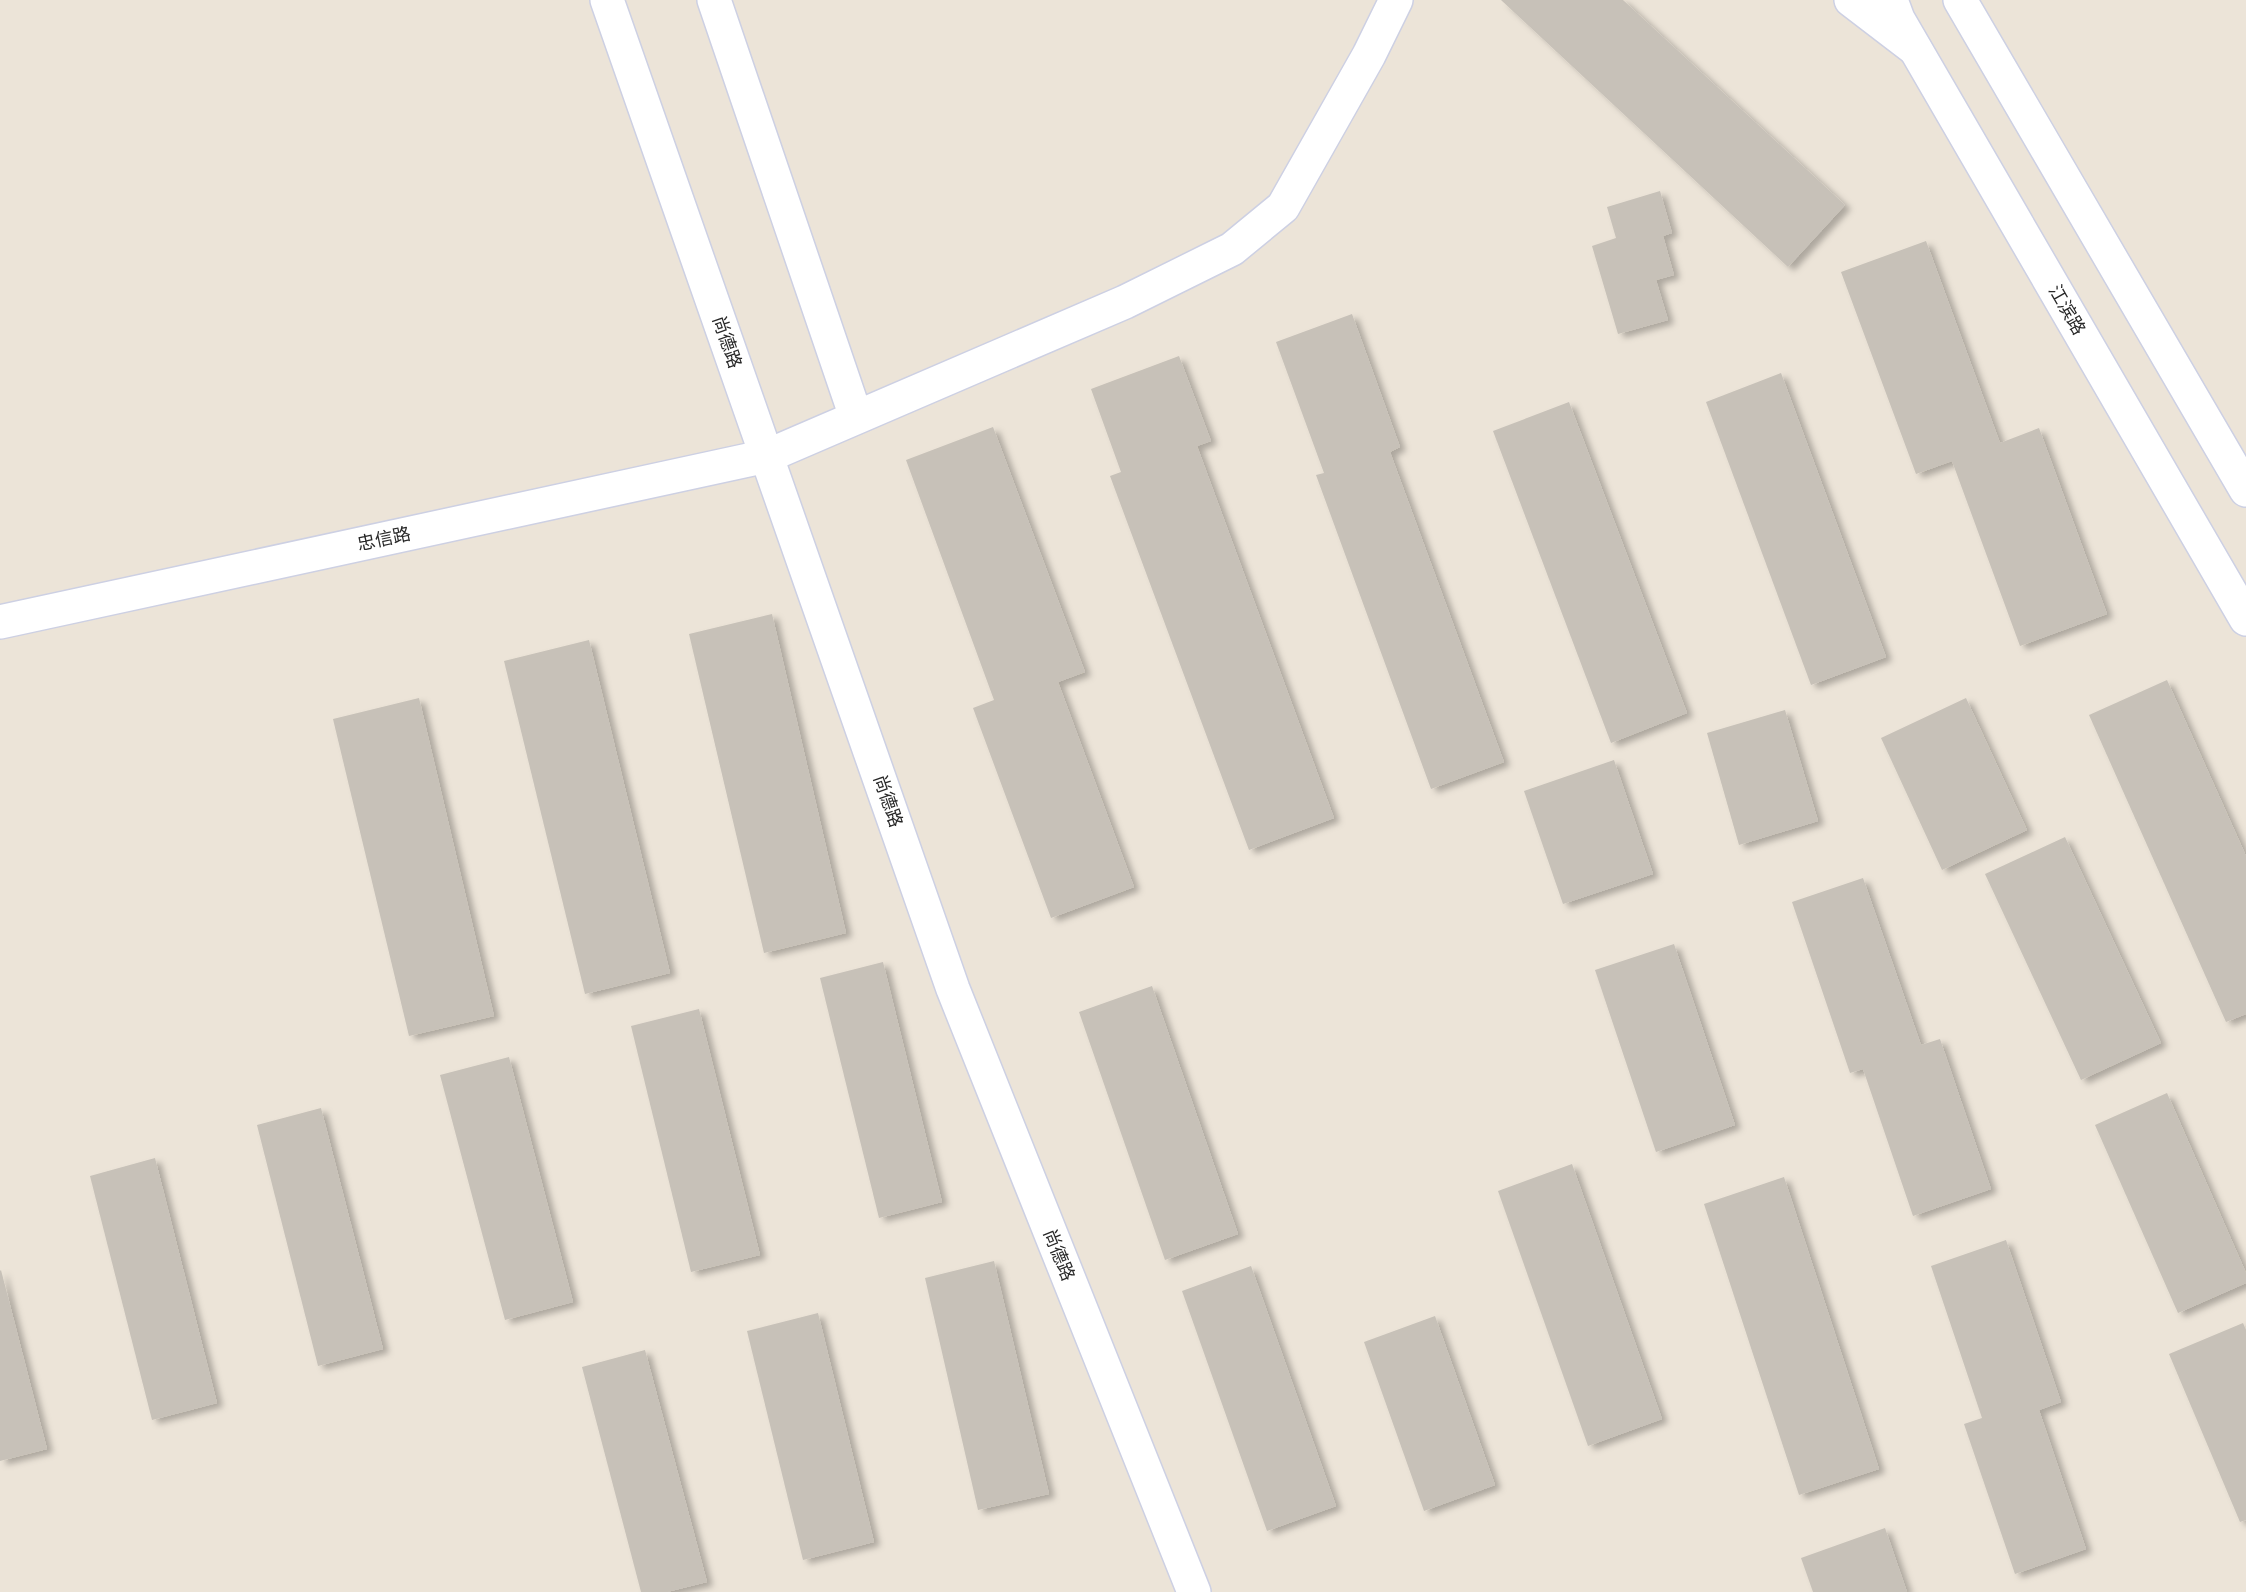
<svg xmlns="http://www.w3.org/2000/svg" width="2246" height="1592" font-family="Helvetica,'Noto Sans SC',sans-serif">
	<style>
		.building { fill: #c7c1b8; filter: url(#shadow) }
		.lines { fill: none; stroke-linecap: round; stroke-linejoin: round }
		.minor-casing { stroke: #cdd0e3; stroke-width: 36 }
		.secondary-casing { stroke: #cdd0e3; stroke-width: 36 }
		.minor { stroke: #fff; stroke-width: 33 }
		.secondary { stroke: #fff; stroke-width: 33 }
		.labels { text-anchor: middle; stroke-width: 6; stroke-linejoin: round; paint-order: stroke }
		.street-label { font-size: 18px; fill: #282828; stroke: #fff }
	</style>
	<defs>
		<filter id="shadow"><feDropShadow dx="6" dy="4" stdDeviation="3" flood-color="#0004"/></filter>
	</defs>
	<rect width="100%" height="100%" fill="#ece4d8"/>
	<!-- building -->
	<g class="building">
		<path d="M1501 0H1623L1845 205 1788 267Z"/>
		<path d="M1660 191 1672 233 1663 236 1674 275 1656 280 1668 320 1618 334 1592 246 1616 238 1607 207Z"/>
		<path d="M1926 241 2000 443 2039 428 2107 614 2020 646 1952 461 1916 474 1841 272Z"/>
		<path d="M1352 314 1400 447 1390 452 1504 762 1431 789 1316 475 1324 473 1276 342Z"/>
		<path d="M1179 356 1211 441 1197 446 1334 818 1249 850 1110 476 1121 472 1091 389Z"/>
		<path d="M1781 373 1886 657 1811 685 1706 402Z"/>
		<path d="M1569 402 1687 713 1611 743 1493 431Z"/>
		<path d="M993 427 1085 672 1058 682 1134 887 1051 918 973 708 994 700 906 460Z"/>
		<path d="M772 614 846 933 764 953 689 634Z"/>
		<path d="M589 640 670 973 585 994 504 661Z"/>
		<path d="M2167 680 2246 856V1014L2226 1022 2089 715Z"/>
		<path d="M419 698 494 1016 409 1036 333 719Z"/>
		<path d="M1966 698 2027 830 1942 870 1881 738Z"/>
		<path d="M1785 710 1818 821 1739 845 1707 733Z"/>
		<path d="M1614 760 1653 874 1563 904 1524 791Z"/>
		<path d="M2065 837 2161 1043 2081 1080 1985 874Z"/>
		<path d="M1863 878 1921 1045 1940 1039 1991 1189 1913 1216 1863 1069 1850 1073 1792 902Z"/>
		<path d="M1674 944 1735 1125 1656 1152 1595 970Z"/>
		<path d="M883 962 942 1202 879 1218 820 978Z"/>
		<path d="M1152 986 1238 1234 1165 1260 1079 1012Z"/>
		<path d="M699 1009 760 1255 691 1272 631 1026Z"/>
		<path d="M509 1057 573 1302 505 1320 440 1075Z"/>
		<path d="M2167 1093 2246 1273V1283L2178 1313 2095 1125Z"/>
		<path d="M321 1108 383 1349 318 1366 257 1125Z"/>
		<path d="M155 1158 217 1403 152 1420 90 1176Z"/>
		<path d="M1572 1164 1662 1419 1588 1446 1498 1191Z"/>
		<path d="M1784 1177 1879 1469 1799 1495 1704 1204Z"/>
		<path d="M2006 1240 2061 1402 2039 1410 2086 1549 2015 1574 1964 1424 1982 1418 1931 1266Z"/>
		<path d="M994 1261 1049 1494 978 1510 925 1278Z"/>
		<path d="M1251 1266 1336 1506 1267 1531 1182 1291Z"/>
		<path d="M1 1270 47 1449 0 1461V1271Z"/>
		<path d="M818 1313 874 1542 803 1560 747 1331Z"/>
		<path d="M1435 1316 1495 1485 1424 1511 1364 1342Z"/>
		<path d="M2243 1323 2246 1330V1520L2240 1522 2169 1354Z"/>
		<path d="M645 1350 707 1582 667 1592H641L582 1367Z"/>
		<path d="M1885 1528 1907 1592H1813L1801 1558Z"/>
	</g>
	<g class="lines">
		<defs>
			<g id="minor">
				<path d="M607 0 953 989 1194 1592"/>
				<path d="M714 0 856 417"/>
				<path d="M1851 0 1915 49"/>
				<path d="M0 622 767 456 1125 302 1232 249 1283 207 1369 55 1396 0"/>
			</g>
			<g id="secondary">
				<path d="M1891 0 1898 19 2246 619"/>
				<path d="M1960 0 2246 490"/>
			</g>
		</defs>
		<!-- minor casing -->
		<use href="#minor" class="minor-casing"/>
		<!-- secondary casing -->
		<use href="#secondary" class="secondary-casing"/>
		<!-- minor -->
		<use href="#minor" class="minor"/>
		<!-- secondary -->
		<use href="#secondary" class="secondary"/>
	</g>
	<g class="labels">
		<!-- street labels -->
		<g class="street-label">
			<text transform="translate(2067 310) rotate(60)" y="6">江滨路</text>
			<text transform="translate(727 342) rotate(71)" y="6">尚德路</text>
			<text transform="translate(384 539) rotate(-12)" y="6">忠信路</text>
			<text transform="translate(888 801) rotate(71)" y="6">尚德路</text>
			<text transform="translate(1059 1255) rotate(68)" y="6">尚德路</text>
		</g>
	</g>
</svg>
